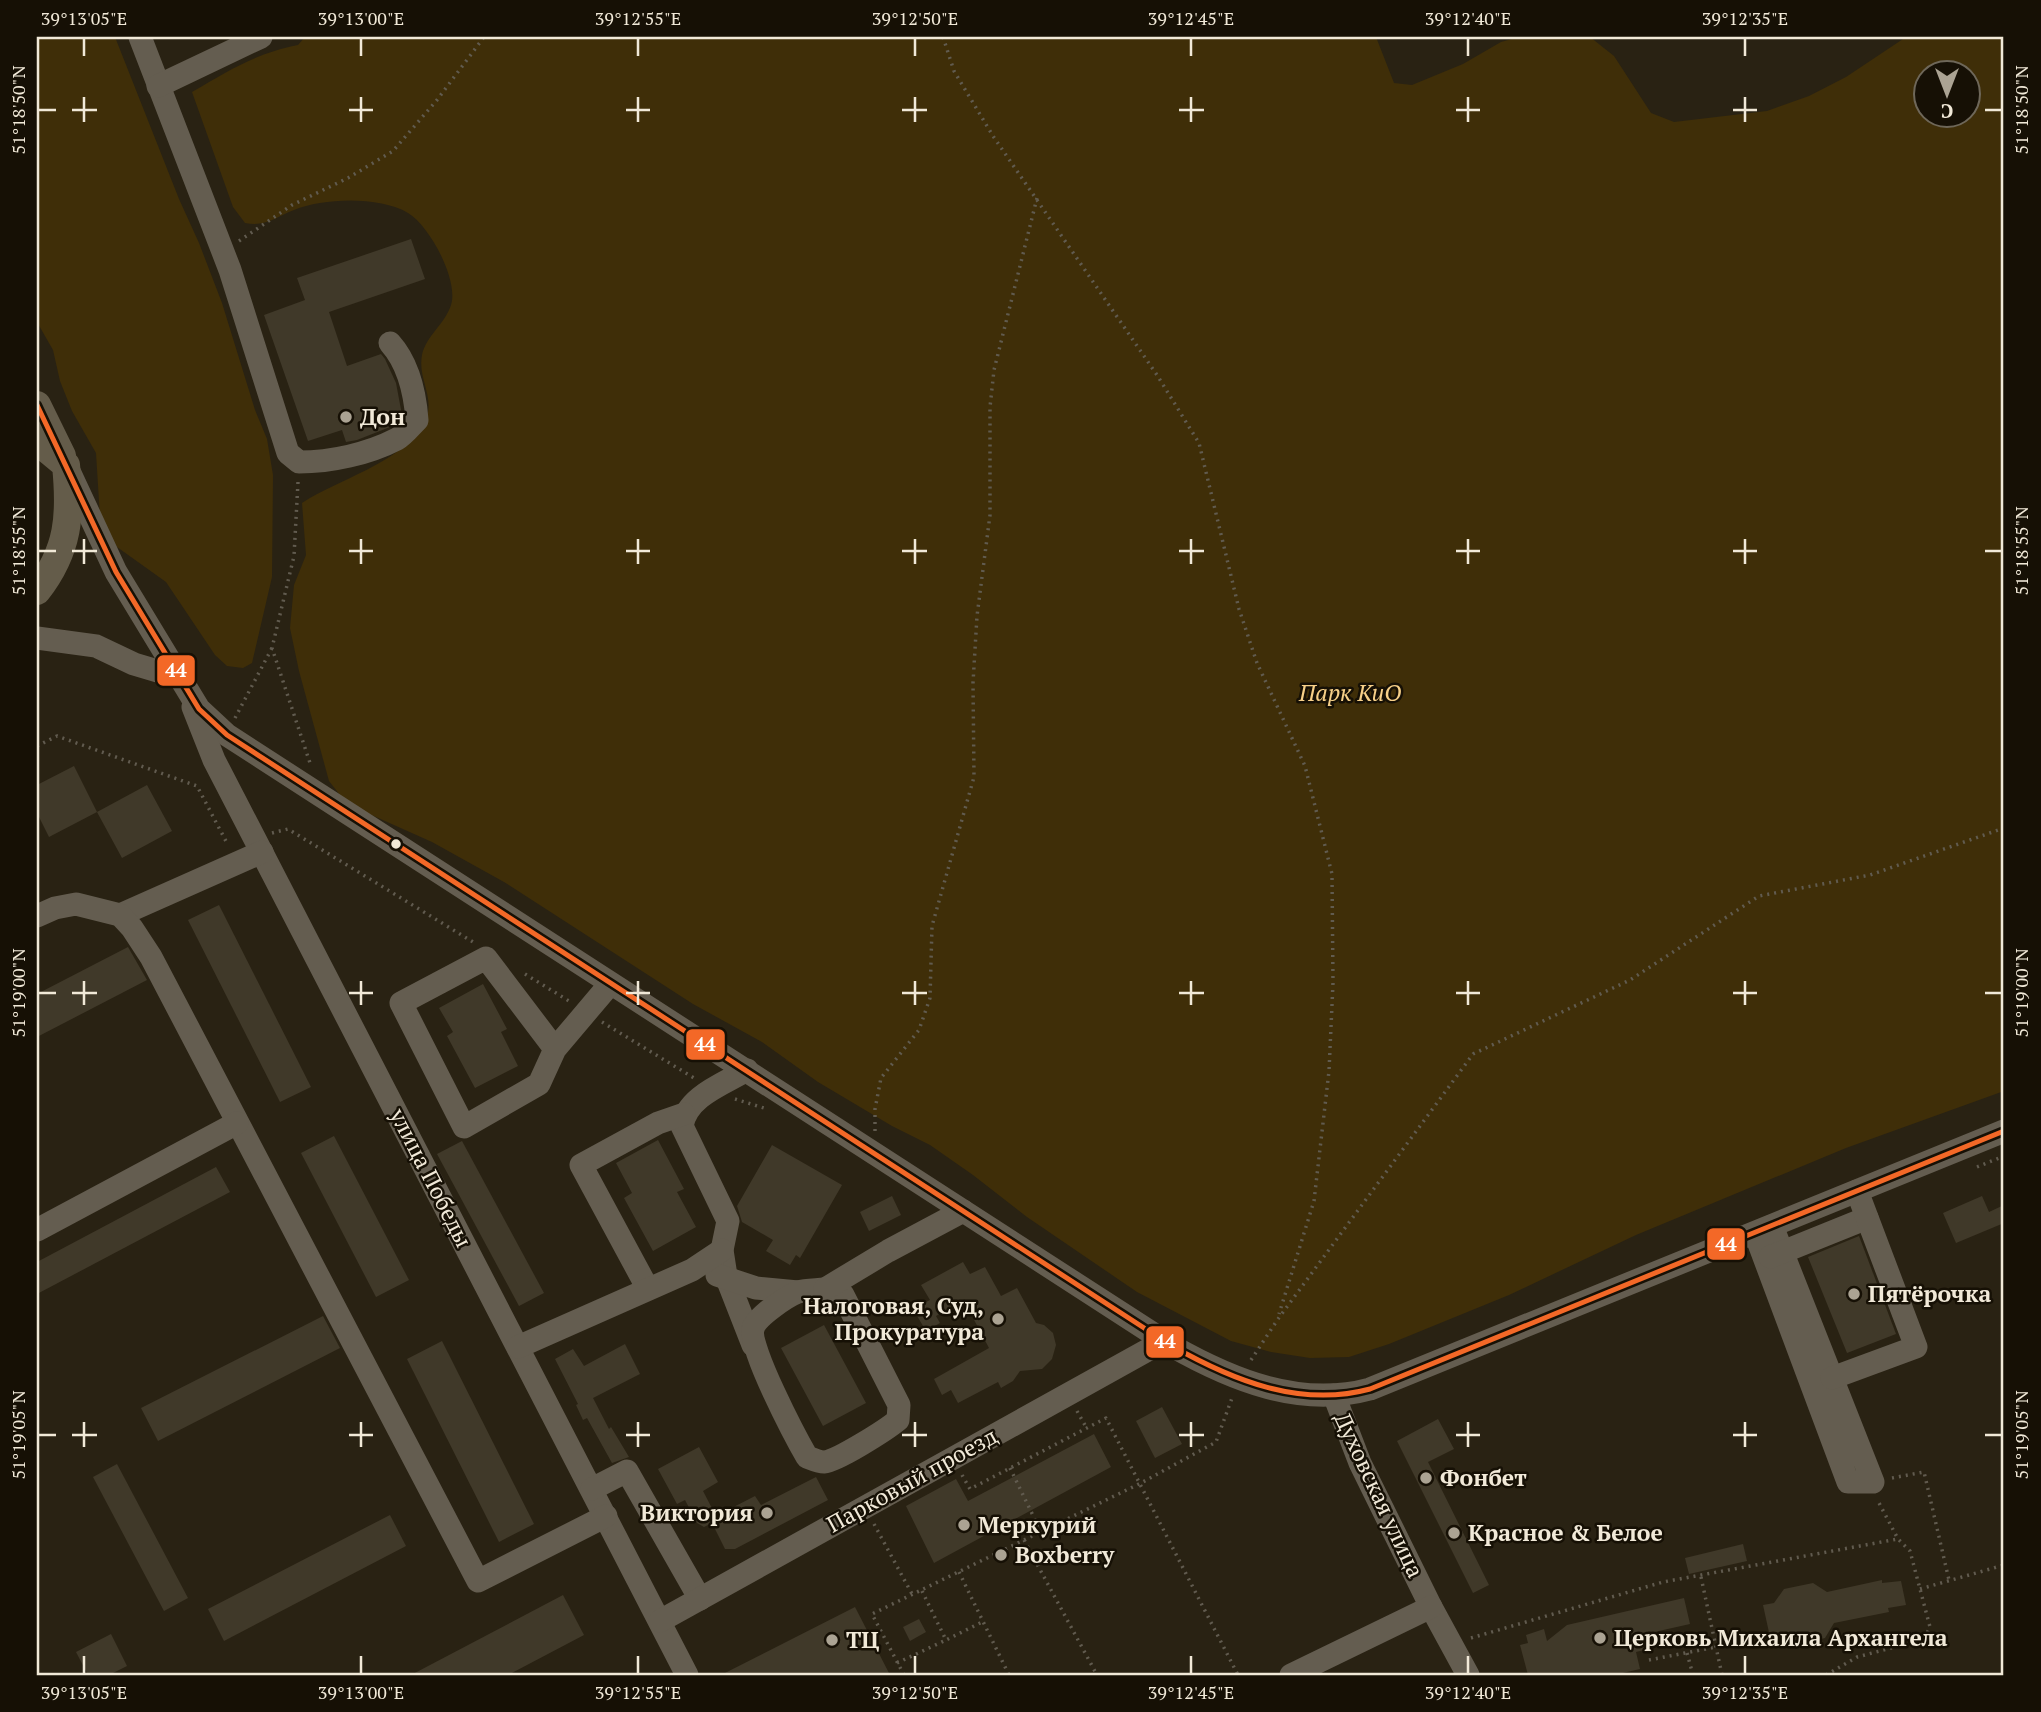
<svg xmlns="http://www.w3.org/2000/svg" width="2041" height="1712" font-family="'PT Serif',serif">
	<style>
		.green { fill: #3f2e08; fill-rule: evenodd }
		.building { fill: #403929 }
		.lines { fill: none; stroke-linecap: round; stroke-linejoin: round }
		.path { stroke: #615b4f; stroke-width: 3.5; stroke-dasharray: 2 5; stroke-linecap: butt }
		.minor { stroke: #645d50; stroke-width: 23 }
		.major { stroke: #645c4a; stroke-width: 28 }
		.bus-1-casing { stroke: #161005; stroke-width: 10 }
		.bus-1 { stroke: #f36827; stroke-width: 5 }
		.ticks { fill: none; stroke: #f1e9d8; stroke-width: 2.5 }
		.poi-dot { fill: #aba393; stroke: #161005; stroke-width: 2.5 }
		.bus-dot { fill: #f1e9d8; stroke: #161005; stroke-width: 2.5 }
		.labels { text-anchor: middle; stroke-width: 5; stroke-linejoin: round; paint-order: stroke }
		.poi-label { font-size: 23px; font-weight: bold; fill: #f1e9d8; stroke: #161005; text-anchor: start }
		.park-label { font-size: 23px; font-style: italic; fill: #f7d088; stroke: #161005 }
		.street-label { font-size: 23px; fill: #f1e9d8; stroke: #161005 }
		.line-badge { stroke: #161005; stroke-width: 2.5 }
		.badge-label { font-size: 19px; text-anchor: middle; font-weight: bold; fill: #fff }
		.neatline { fill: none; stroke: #f1e9d8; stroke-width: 2.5 }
		.ticks-label { font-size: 18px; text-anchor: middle; fill: #f1e9d8 }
	</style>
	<rect width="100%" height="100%" fill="#292213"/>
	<!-- green -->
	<g class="green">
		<path d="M37 37H115L179 199 199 243 222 303 255 410 267 439 273 475 272 577 252 663 243 668 227 666 215 655 166 582 117 547 100 517 96 453 72 411 60 381 53 350 37 322Z"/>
		<path d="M305 37H1376L1394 83 1412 85 1463 64 1501 42 1519 37H1590L1614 56 1651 113 1674 122 1767 111 1809 96 1846 77 1906 37H2004V1091L1846 1148 1636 1235 1509 1295 1389 1344 1349 1357 1310 1358 1271 1352 1231 1341 1137 1292 1027 1217 973 1175 930 1145 892 1126 818 1082 762 1042 693 1004 504 882 432 842 347 804 329 781 299 671 290 628 294 585 306 555 302 503C339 479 397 464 422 427 439 400 417 382 422 355 426 336 445 324 451 305 459 281 430 226 408 213 379 196 324 198 294 210 275 217 267 227 245 223L233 207 192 92C230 70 254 54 298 45ZM1926 74H1968V116H1926Z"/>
	</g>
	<!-- building -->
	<g class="building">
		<path d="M411 239 425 279 329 312 347 366 381 354 385 359 396 383 402 415 390 427 357 440 346 442 342 430 308 441 264 315 305 300 297 278Z"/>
		<path d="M74 766 97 812 49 837 37 813V785Z"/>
		<path d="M147 785 172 831 122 858 97 812Z"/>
		<path d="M219 905 311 1087 280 1102 188 920Z"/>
		<path d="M128 947 147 980 37 1037V994Z"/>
		<path d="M483 984 507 1029 501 1032 518 1066 475 1088 447 1036 453 1032 439 1008Z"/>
		<path d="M334 1136 409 1280 376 1297 301 1153Z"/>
		<path d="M658 1140 684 1189 677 1192 696 1227 653 1251 624 1198 632 1193 616 1163Z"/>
		<path d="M462 1141 544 1293 519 1306 437 1154Z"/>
		<path d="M772 1145 842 1185 800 1258 796 1255 790 1265 766 1251 773 1240 742 1222 737 1206Z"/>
		<path d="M216 1167 230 1192 37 1294V1262Z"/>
		<path d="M892 1196 901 1215 869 1231 860 1212Z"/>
		<path d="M1982 1196 1989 1212 2004 1205V1223L1956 1243 1943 1213Z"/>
		<path d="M1859 1236 1896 1334 1847 1353 1808 1257Z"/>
		<path d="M963 1262 970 1274 985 1267 1001 1296 1017 1288 1036 1323 1044 1325 1053 1333 1056 1345 1052 1359 1042 1369 1020 1371 1013 1381 1001 1388 998 1382 958 1403 951 1390 942 1395 934 1379 989 1348 964 1301 936 1316 940 1323 926 1331 913 1309 930 1300 921 1285Z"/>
		<path d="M323 1316 340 1348 158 1441 141 1408Z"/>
		<path d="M824 1325 866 1403 823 1426 781 1348Z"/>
		<path d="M442 1341 534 1524 499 1542 407 1359Z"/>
		<path d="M625 1344 640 1374 593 1398 609 1429 611 1427 629 1457 612 1463 587 1418 583 1420 576 1405 578 1404 555 1359 573 1349 584 1366Z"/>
		<path d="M1162 1407 1182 1444 1155 1458 1136 1421Z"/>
		<path d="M1438 1419 1454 1449 1428 1462 1489 1585 1473 1593 1397 1441Z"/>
		<path d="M1094 1434 1111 1467 934 1563 906 1506 956 1479 968 1501Z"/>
		<path d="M699 1447 718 1482 703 1491 716 1516 755 1496 761 1505 816 1477 828 1500 735 1549H725L712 1523 704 1527 697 1523 685 1500 677 1504 658 1469Z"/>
		<path d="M117 1464 188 1598 164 1611 93 1477Z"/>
		<path d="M390 1515 406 1546 224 1641 208 1609Z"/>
		<path d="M1743 1544 1747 1561 1689 1574 1685 1558Z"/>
		<path d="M1882 1580V1583L1901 1581 1906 1605 1888 1608 1889 1612 1834 1623 1825 1638 1797 1645 1781 1634 1770 1637 1763 1605 1774 1603 1784 1589 1813 1583 1827 1592Z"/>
		<path d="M563 1595 584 1635 508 1675H411Z"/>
		<path d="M1684 1598 1690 1624 1641 1635 1644 1650 1636 1652 1640 1669 1614 1675H1528L1520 1645 1528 1643 1526 1635 1544 1629 1547 1641 1567 1625Z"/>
		<path d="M855 1607 890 1675H721Z"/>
		<path d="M919 1619 926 1632 910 1641 903 1627Z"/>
		<path d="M111 1634 127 1666 109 1675H88L76 1652Z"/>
	</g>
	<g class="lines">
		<!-- path -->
		<g class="path">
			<path d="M943 37 954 71 993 136 1157 375 1199 443 1239 609 1257 663 1305 766 1332 874 1333 983 1329 1071 1314 1201 1279 1314"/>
			<path d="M239 241 292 205 348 178 393 151 437 100 484 37"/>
			<path d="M298 482 294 556 272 648 310 763"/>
			<path d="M235 718 272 648"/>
			<path d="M37 746 57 736 197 786 228 845"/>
			<path d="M272 833 288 829 473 942"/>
			<path d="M525 974 569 1001"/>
			<path d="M602 1022 694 1078"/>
			<path d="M735 1099 764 1108"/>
			<path d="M875 1131V1109L881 1078 919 1030 930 998 932 926 974 777 973 683 977 616 990 515V407L994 370 1037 198"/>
			<path d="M1977 1167 2004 1156"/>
			<path d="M1251 1360 1278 1319 1473 1054 1630 980 1759 896 1870 875 2004 828"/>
			<path d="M1077 1411 1086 1427"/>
			<path d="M1010 1468 1041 1532"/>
			<path d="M962 1475 970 1489 1106 1418 1238 1675"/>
			<path d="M1892 1478 1924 1472 1949 1580"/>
			<path d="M874 1524 912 1594"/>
			<path d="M1024 1540 1097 1675"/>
			<path d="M959 1572 1009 1675"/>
			<path d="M1701 1577 1722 1675"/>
			<path d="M1920 1589 2004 1565"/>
			<path d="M922 1591 946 1640 982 1622"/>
			<path d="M1471 1638 1663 1582 1898 1539"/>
			<path d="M1687 1653 1693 1675"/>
			<path d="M1649 1660 1716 1647"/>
			<path d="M897 1663 946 1640"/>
			<path d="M904 1675 872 1614 1141 1483 1216 1442 1232 1398"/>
			<path d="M1826 1675 1857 1657 1899 1646 1925 1637 1930 1627 1910 1551 1898 1539 1878 1501"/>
		</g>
		<!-- minor -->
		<g class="minor">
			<path d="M140 37 230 270 288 453 299 462C331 462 368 454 397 439 404 435 411 426 417 420 415 393 408 363 390 343"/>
			<path d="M158 86 261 37"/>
			<path d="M69 471 116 572 199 709 227 735 1172 1346C1232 1380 1300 1408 1370 1389L2004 1131"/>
			<path d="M37 638 96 646 134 664 181 678"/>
			<path d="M193 707 214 760 687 1675"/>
			<path d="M120 915 262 852"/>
			<path d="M37 916 55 908 76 904 120 915 132 928 151 957 478 1581 606 1516"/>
			<path d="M555 1049 539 1084 464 1127 401 1003 486 958 555 1049 610 984"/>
			<path d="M747 1070C724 1084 687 1096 682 1126L728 1221 722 1250 726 1276 753 1345"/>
			<path d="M37 1230 237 1123"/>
			<path d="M1755 1233 1848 1482H1873L1772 1226"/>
			<path d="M1770 1257 1867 1218"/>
			<path d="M717 1275 756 1288 798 1292"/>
			<path d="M648 1289 581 1165 658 1123 684 1114"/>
			<path d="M825 1289 843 1295 899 1405 898 1420C886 1430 837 1461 824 1462 819 1462 812 1459 807 1457 796 1438 748 1347 753 1329 756 1317 786 1297 798 1292 806 1290 816 1290 825 1289Z"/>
			<path d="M825 1289 888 1251 963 1211"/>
			<path d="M518 1347 692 1270 722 1250"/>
			<path d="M1832 1378 1916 1347 1857 1191"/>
			<path d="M1334 1395 1360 1463 1431 1607 1468 1675"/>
			<path d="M592 1489 627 1471 700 1599"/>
			<path d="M660 1621 1164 1341"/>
			<path d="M1291 1675 1431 1607"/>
		</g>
		<!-- major -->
		<g class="major">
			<path d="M37 405 62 456"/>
			<path d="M37 441 66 465C71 515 69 550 37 591"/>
		</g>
		<defs>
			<path id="bus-1" d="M37 405 116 572 199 709 227 735 1172 1346C1232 1380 1300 1408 1370 1389L2004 1131"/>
		</defs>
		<!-- bus-1 casing -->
		<use href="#bus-1" class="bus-1-casing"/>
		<!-- bus-1 -->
		<use href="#bus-1" class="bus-1"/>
	</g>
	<!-- ticks -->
	<path class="ticks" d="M84 38V56M361 38V56M638 38V56M915 38V56M1191 38V56M1468 38V56M1745 38V56M84 97V122M361 97V122M638 97V122M915 97V122M1191 97V122M1468 97V122M1745 97V122M38 110H56M72 110H97M349 110H373M626 110H650M902 110H927M1179 110H1204M1456 110H1480M1733 110H1757M1985 110H2002M84 539V564M361 539V564M638 539V564M915 539V564M1191 539V564M1468 539V564M1745 539V564M38 551H56M72 551H97M349 551H373M626 551H650M902 551H927M1179 551H1204M1456 551H1480M1733 551H1757M1985 551H2002M84 981V1005M361 981V1005M638 981V1005M915 981V1005M1191 981V1005M1468 981V1005M1745 981V1005M38 993H56M72 993H97M349 993H373M626 993H650M902 993H927M1179 993H1204M1456 993H1480M1733 993H1757M1985 993H2002M84 1422V1447M361 1422V1447M638 1422V1447M915 1422V1447M1191 1422V1447M1468 1422V1447M1745 1422V1447M38 1435H56M72 1435H97M349 1435H373M626 1435H650M902 1435H927M1179 1435H1204M1456 1435H1480M1733 1435H1757M1985 1435H2002M84 1656V1674M361 1656V1674M638 1656V1674M915 1656V1674M1191 1656V1674M1468 1656V1674M1745 1656V1674"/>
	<!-- markers -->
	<g class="poi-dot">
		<circle cx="346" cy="417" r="7"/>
		<circle cx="1854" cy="1294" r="7"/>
		<circle cx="998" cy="1319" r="7"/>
		<circle cx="1426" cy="1478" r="7"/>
		<circle cx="767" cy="1513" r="7"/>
		<circle cx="964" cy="1525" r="7"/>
		<circle cx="1454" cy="1533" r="7"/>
		<circle cx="1001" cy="1555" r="7"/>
		<circle cx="1600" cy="1638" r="7"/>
		<circle cx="832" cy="1640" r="7"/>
	</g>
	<circle class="bus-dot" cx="396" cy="844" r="6"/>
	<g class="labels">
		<!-- poi labels -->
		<g class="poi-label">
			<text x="360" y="425">Дон</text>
			<text x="1868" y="1302">Пятёрочка</text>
			<text x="984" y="1314" text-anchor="end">Налоговая, Суд,<tspan x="984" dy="26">Прокуратура</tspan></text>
			<text x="1440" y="1486">Фонбет</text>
			<text x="753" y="1521" text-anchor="end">Виктория</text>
			<text x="978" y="1533">Меркурий</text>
			<text x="1468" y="1541">Красное &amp; Белое</text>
			<text x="1015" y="1563">Boxberry</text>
			<text x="1614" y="1646">Церковь Михаила Архангела</text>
			<text x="846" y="1648">ТЦ</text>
		</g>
		<!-- park labels -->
		<g class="park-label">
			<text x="1350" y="701">Парк КиО</text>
		</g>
		<!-- street labels -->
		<g class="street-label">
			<text transform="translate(431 1178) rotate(63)" y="8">улица Победы</text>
			<text transform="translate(912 1480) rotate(-29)" y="8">Парковый проезд</text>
			<text transform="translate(1379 1495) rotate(65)" y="8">Духовская улица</text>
		</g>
	</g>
	<g class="line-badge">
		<rect x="156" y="654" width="40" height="33" rx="7" fill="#f36827"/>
		<rect x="685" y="1028" width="41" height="33" rx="7" fill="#f36827"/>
		<rect x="1706" y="1227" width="40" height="34" rx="7" fill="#f36827"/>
		<rect x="1145" y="1325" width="40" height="34" rx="7" fill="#f36827"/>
	</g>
	<g class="badge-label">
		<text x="176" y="677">44</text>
		<text x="705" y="1051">44</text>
		<text x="1726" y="1251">44</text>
		<text x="1165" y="1348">44</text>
	</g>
	<!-- border -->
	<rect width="2041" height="1712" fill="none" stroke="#161005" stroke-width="77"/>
	<!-- north arrow -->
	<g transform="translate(1947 94) rotate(180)"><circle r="33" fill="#161005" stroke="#6e6759" stroke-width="2"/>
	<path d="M0-5L12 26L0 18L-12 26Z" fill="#aba393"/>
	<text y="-10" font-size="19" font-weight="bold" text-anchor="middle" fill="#f1e9d8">С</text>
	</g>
	<rect x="38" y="38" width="1964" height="1636" class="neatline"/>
	<g class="ticks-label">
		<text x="84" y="25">39°13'05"E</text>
		<text x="361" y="25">39°13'00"E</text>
		<text x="638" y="25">39°12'55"E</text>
		<text x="915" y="25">39°12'50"E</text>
		<text x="1191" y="25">39°12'45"E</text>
		<text x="1468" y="25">39°12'40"E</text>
		<text x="1745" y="25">39°12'35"E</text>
		<text transform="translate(2022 110) rotate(-90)" y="6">51°18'50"N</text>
		<text transform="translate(19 110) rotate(-90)" y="6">51°18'50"N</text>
		<text transform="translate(2022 551) rotate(-90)" y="6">51°18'55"N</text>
		<text transform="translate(19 551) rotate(-90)" y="6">51°18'55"N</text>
		<text transform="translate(2022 993) rotate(-90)" y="6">51°19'00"N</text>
		<text transform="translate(19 993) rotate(-90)" y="6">51°19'00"N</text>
		<text transform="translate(2022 1435) rotate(-90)" y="6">51°19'05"N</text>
		<text transform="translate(19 1435) rotate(-90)" y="6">51°19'05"N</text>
		<text x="84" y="1699">39°13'05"E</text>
		<text x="361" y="1699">39°13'00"E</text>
		<text x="638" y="1699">39°12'55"E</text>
		<text x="915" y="1699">39°12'50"E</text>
		<text x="1191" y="1699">39°12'45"E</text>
		<text x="1468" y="1699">39°12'40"E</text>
		<text x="1745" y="1699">39°12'35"E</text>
	</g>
</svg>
